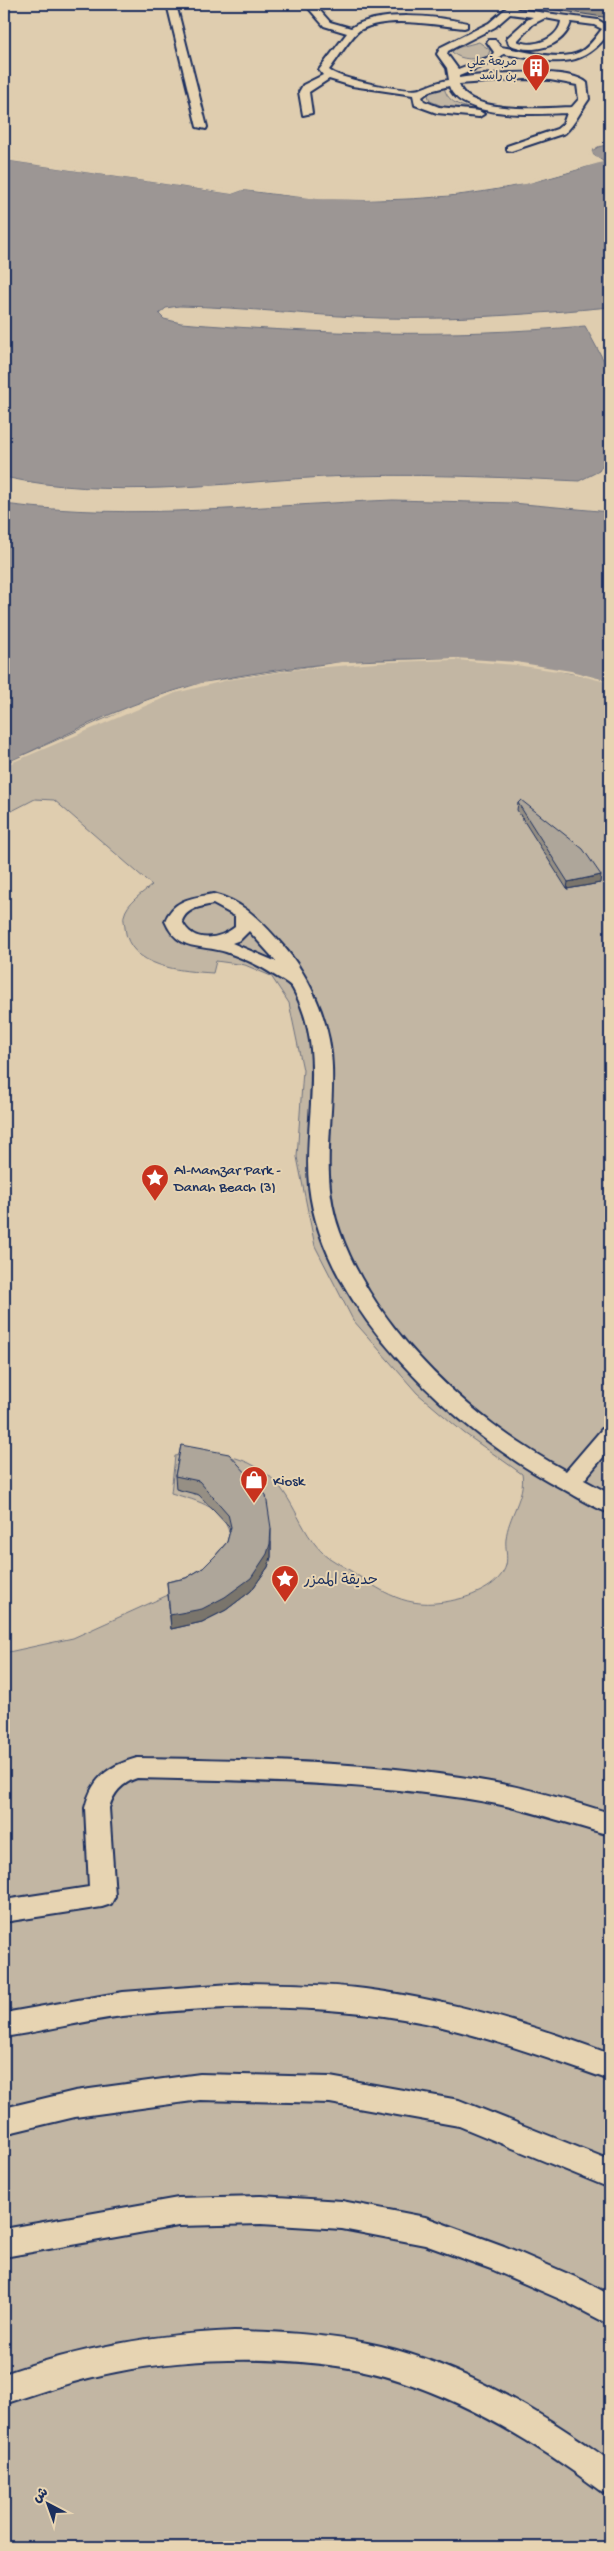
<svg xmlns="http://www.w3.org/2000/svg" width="614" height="2551" font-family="'Gochi Hand','Playpen Sans Arabic',sans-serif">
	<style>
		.green { fill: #c2b6a3; stroke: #6e7280 }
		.water { fill: #9c9694; stroke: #686d7e }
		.pier { fill: #dfcdaf }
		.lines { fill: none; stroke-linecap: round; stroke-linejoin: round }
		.lane-casing { stroke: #1b2f5e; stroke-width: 4 }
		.lane { fill: #e7d4b2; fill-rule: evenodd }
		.wall { fill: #968f84; stroke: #1b2f5e }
		.shaded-wall { fill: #7a746c; stroke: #1b2f5e }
		.building { fill: #aea69a; stroke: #1b2f5e }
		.labels { text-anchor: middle; stroke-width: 4; stroke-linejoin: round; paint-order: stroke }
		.far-poi-label { font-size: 12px; fill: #1b2f5e; stroke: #e7d4b2; text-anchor: end }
		.poi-label { font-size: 15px; fill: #1b2f5e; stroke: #e7d4b2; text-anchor: start }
	</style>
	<rect width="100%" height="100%" fill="#dfcdaf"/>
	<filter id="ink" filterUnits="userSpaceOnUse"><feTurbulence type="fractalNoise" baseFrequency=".02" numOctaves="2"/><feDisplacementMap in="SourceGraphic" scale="10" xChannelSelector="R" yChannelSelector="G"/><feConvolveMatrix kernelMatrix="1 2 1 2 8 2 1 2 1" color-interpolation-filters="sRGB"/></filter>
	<g filter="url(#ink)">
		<!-- green -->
		<g class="green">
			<path d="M479 42 490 50 488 56C477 60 461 61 452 52L456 48Z"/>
			<path d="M444 86C446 101 458 105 471 109L447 108 430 101 428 95 433 90Z"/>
			<path d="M455 658 516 662 610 681V2547H4V1653L73 1638 168 1595 187 1591 231 1540C225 1506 200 1502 171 1493L175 1456C201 1452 225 1452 249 1463 294 1484 293 1523 322 1552 330 1560 342 1565 351 1571 390 1597 411 1611 459 1599 476 1595 501 1584 506 1565 508 1557 505 1547 506 1539 508 1516 526 1496 522 1474L464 1433 417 1393 353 1320 315 1246 297 1157 303 1070 289 1003 271 976 245 965 216 961 213 973C182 971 129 968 125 928 125 924 123 919 124 916 127 902 143 893 152 885L54 800 35 799 4 815V764L99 721 201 683 341 662Z"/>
		</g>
		<!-- water -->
		<g class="water">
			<path d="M610 144V307C534 314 457 320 380 318 313 316 246 307 179 306L166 308 159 314 164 319 181 323C317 334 448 338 585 326L610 372V453L599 471 579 481C495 477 410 473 325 477 218 483 110 500 4 477V160L232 194 243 190C362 208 489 203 603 161L593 155 592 151 598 147Z"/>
			<path d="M393 500 513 503 610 512V681C501 653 388 654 277 670 243 675 210 680 177 690 118 707 60 738 4 764V504C134 521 263 505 393 500Z"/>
		</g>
		<!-- pier -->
		<g class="pier">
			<path d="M592 151 593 155 603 162 526 184 452 195 365 200 317 199 243 190 232 194 4 160V157L231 191 243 188 318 196 365 198 452 192 525 182 598 161 589 154Z"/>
			<path d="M455 658 516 662 571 671 610 681V683L570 673 516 665 455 660 389 662 301 669 228 680 176 693 4 766V764L146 701 201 683 341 662Z"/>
		</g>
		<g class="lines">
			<defs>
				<g id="lane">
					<path d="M167 4H176L207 127 206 129 197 127Z"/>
					<path d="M305 4H314L330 22 351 28C378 10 437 16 467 23V27L464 28C434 25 387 15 360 30 351 36 337 60 329 70 338 79 408 93 420 89 429 86 438 81 449 80L447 68 437 54 441 47 489 23 511 4H520L516 9 598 20 610 27V31C580 75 547 60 503 54L498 60 459 76V78C484 74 569 66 587 83L589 99C581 110 575 124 565 133L511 151 507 150V146L557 129 563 124 567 113C539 114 460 120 449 86L430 91 422 97 424 101 439 107 479 111 484 114 479 117 437 113 415 105 413 95 352 86 329 79 309 92 312 113 303 115 299 92 303 85 323 75 319 70 347 33 324 26ZM510 14 533 17 527 20 507 38 509 44C530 55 564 48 571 22L594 25 602 29C596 37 589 47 580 52 561 62 521 50 501 47L495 40H489L487 42 494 52 492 56 458 69 447 54 448 51 495 27ZM545 18 561 21C559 39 532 49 517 41L533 24ZM525 79 550 80 577 85 579 99 572 107C548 108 466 115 459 84Z"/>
					<path d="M213 894C241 901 257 917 276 938 308 971 331 1021 332 1067 334 1125 319 1174 340 1232 376 1332 474 1422 566 1471L602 1429 610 1427V1449L584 1480 610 1494V1513C594 1508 578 1497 563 1489 459 1435 322 1309 309 1186 303 1119 328 1052 293 989 290 983 280 979 274 975 259 965 243 958 226 952 200 944 178 952 165 921 174 899 192 898 213 894ZM213 904 235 916V927C219 940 192 944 182 921 187 908 200 907 213 904ZM249 931 277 962 232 943 240 940Z"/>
					<path d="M137 1758C257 1760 378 1761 496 1783 535 1790 573 1802 610 1813V1835C572 1825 535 1812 497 1804 378 1782 257 1781 137 1778 122 1783 113 1793 109 1808L115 1896 111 1904 102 1907 4 1922V1900L89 1887 85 1808C92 1778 108 1766 137 1758Z"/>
					<path d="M244 1983C284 1984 325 1984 365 1989 449 2000 531 2024 610 2054V2080C549 2059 489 2037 425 2023 327 2003 223 2004 123 2016 83 2021 44 2031 4 2037V2013L123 1992Z"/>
					<path d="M200 2074 330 2077 459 2100 610 2160V2188L459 2126 330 2103 200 2100 75 2117 4 2134V2108L75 2091Z"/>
					<path d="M261 2196 342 2201 425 2217 504 2246 582 2280 610 2295V2325L562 2300 491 2269 425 2245 342 2229 261 2224 178 2226 4 2257V2229L178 2198Z"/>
					<path d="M234 2331C283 2332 333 2335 381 2346 461 2365 544 2413 610 2461V2494L599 2490C539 2445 473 2405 401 2381 321 2354 199 2355 116 2372 78 2379 41 2392 4 2404V2374C79 2348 154 2334 234 2331Z"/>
				</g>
			</defs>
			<!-- lane casing -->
			<use href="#lane" class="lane-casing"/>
			<!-- lane -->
			<use href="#lane" class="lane"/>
		</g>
		<!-- wall -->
		<g class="wall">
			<path d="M536 4H610V18L536 7Z"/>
			<path d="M518 803 600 883 567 889 517 810Z"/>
			<path d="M181 1445 271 1542V1557L268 1567 251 1591 226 1610 202 1622 171 1629 167 1582 186 1578 203 1568 216 1555 227 1542 230 1531 229 1527 199 1495 176 1489 175 1476Z"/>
		</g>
		<!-- shaded-wall -->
		<g class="shaded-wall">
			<path d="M601 875 600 883 567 889 568 882Z"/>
			<path d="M271 1528V1557L268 1567 251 1591 226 1610 202 1622 171 1629 170 1615Z"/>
		</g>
		<!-- building -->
		<g class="building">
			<path d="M521 800 583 849 601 875 568 882 518 803Z"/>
			<path d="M181 1445 229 1454 266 1495 271 1528 270 1544 267 1554 251 1578 225 1597 202 1609 170 1615 167 1582 186 1578 203 1568 216 1555 227 1542 231 1527 228 1514 199 1481 175 1476Z"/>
		</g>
	</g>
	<!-- icons -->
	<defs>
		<symbol id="building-pin" viewBox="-11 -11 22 30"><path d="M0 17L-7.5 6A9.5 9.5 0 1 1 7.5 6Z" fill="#c8321e" stroke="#e7d4b2"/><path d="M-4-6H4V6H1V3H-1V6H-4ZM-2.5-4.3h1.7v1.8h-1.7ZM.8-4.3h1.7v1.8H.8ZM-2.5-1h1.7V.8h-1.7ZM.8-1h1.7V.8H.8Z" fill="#fff"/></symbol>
		<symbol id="sight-pin" viewBox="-11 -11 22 30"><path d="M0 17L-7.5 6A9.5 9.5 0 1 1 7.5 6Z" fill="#c8321e" stroke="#e7d4b2"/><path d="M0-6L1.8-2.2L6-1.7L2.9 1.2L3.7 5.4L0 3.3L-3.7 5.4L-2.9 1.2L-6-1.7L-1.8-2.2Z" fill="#fff"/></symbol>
		<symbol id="shop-pin" viewBox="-11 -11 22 30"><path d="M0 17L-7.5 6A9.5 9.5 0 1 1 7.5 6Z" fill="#c8321e" stroke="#e7d4b2"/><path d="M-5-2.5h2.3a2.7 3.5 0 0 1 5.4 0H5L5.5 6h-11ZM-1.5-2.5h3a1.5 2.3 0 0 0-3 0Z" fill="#fff"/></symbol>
	</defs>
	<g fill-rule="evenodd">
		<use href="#building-pin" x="520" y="52" width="32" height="43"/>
		<use href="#sight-pin" x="139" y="1162" width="32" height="43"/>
		<use href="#shop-pin" x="238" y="1464" width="32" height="43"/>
		<use href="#sight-pin" x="269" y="1563" width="32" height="43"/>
	</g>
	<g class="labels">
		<!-- far-poi labels -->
		<g class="far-poi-label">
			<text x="517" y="65">مربعة علي<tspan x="517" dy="14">بن راشد</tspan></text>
		</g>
		<!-- poi labels -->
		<g class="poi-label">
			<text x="174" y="1174">Al-Mamzar Park -<tspan x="174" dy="17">Danah Beach (3)</tspan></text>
			<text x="273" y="1485">Kiosk</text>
			<text x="304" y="1584">حديقة الممزر</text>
		</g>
	</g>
	<!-- margin -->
	<rect width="614" height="2551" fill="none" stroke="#e7d4b2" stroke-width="20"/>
	<rect x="10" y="10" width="594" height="2531" fill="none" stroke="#1b2f5e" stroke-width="2" filter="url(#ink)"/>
	<!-- north arrow -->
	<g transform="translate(48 2504) rotate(319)" stroke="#e7d4b2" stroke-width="4" paint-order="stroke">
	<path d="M0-4L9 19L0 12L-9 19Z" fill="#1b2f5e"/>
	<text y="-8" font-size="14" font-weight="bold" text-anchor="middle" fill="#1b2f5e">ش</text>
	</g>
</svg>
